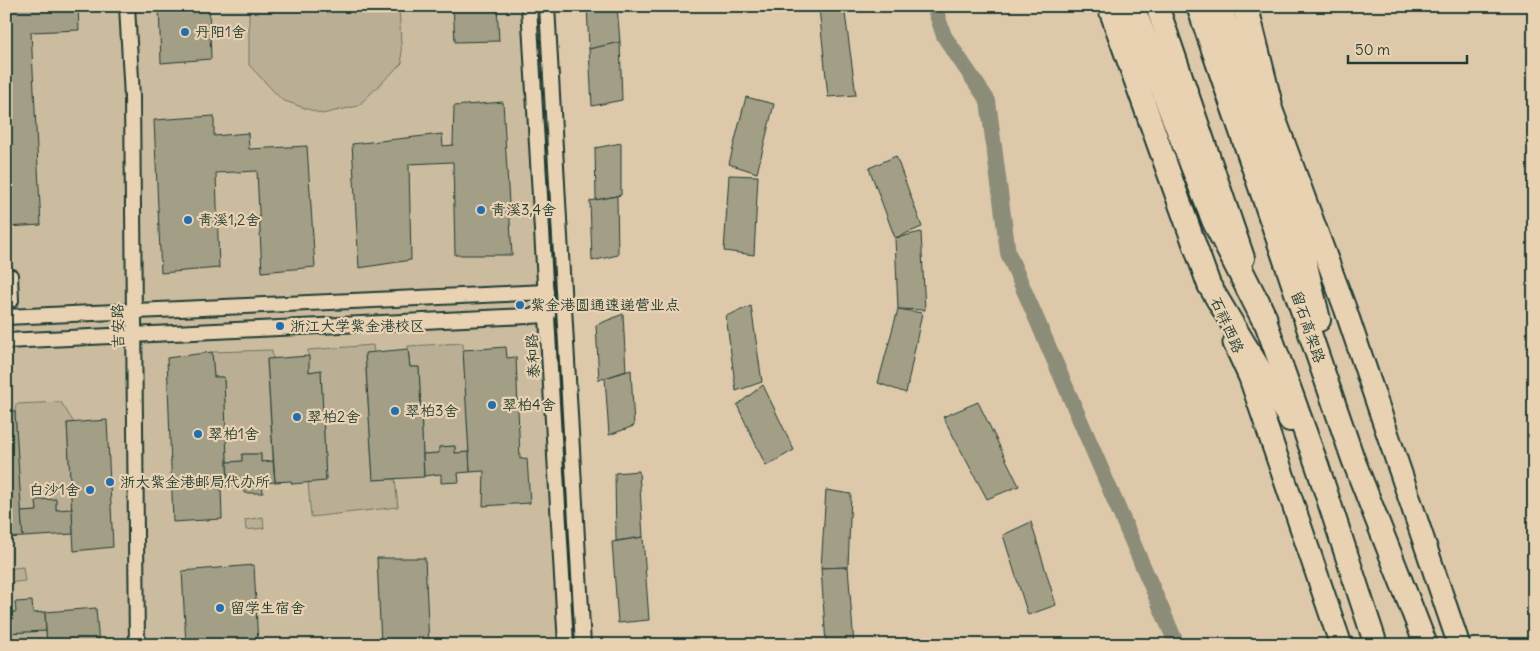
<svg xmlns="http://www.w3.org/2000/svg" width="1540" height="651" font-family="Delius,'LXGW WenKai TC',sans-serif">
	<style>
		.built { fill: #ccbc9f }
		.green { fill: #baaf94; stroke: #6c7664 }
		.lines { fill: none; stroke-linecap: round; stroke-linejoin: round }
		.canal { stroke: #8c8d78; stroke-width: 16 }
		.building { fill: #a39e86; stroke: #1f3d34 }
		.pedestrian-casing { stroke: #1f3d34; stroke-width: 14 }
		.minor-casing { stroke: #1f3d34; stroke-width: 18 }
		.primary-casing { stroke: #1f3d34; stroke-width: 25 }
		.trunk-casing { stroke: #1f3d34; stroke-width: 26 }
		.motorway-casing { stroke: #1f3d34; stroke-width: 29 }
		.pedestrian { stroke: #e9d2b2; stroke-width: 10 }
		.minor { stroke: #e9d2b2; stroke-width: 14 }
		.primary { stroke: #e9d2b2; stroke-width: 21 }
		.trunk { stroke: #e9d2b2; stroke-width: 22 }
		.motorway { stroke: #e9d2b2; stroke-width: 25 }
		.poi-dot { fill: #1f6fb2; stroke: #e9d2b2; stroke-width: 2 }
		.labels { text-anchor: middle; stroke-width: 4.5; stroke-linejoin: round; paint-order: stroke }
		.poi-label { font-size: 15px; fill: #1f3d34; stroke: #e9d2b2; text-anchor: start }
		.street-label { font-size: 15px; fill: #1f3d34; stroke: #e9d2b2 }
	</style>
	<rect width="100%" height="100%" fill="#ddc9aa"/>
	<filter id="ink" filterUnits="userSpaceOnUse"><feTurbulence type="fractalNoise" baseFrequency=".02" numOctaves="2"/><feDisplacementMap in="SourceGraphic" scale="10" xChannelSelector="R" yChannelSelector="G"/><feConvolveMatrix kernelMatrix="1 2 1 2 8 2 1 2 1" color-interpolation-filters="sRGB"/></filter>
	<g filter="url(#ink)">
		<!-- built -->
		<path class="built" d="M6 6H538L571 645H6Z"/>
		<!-- green -->
		<g class="green">
			<path d="M330 6H399L402 63 358 106 322 114 282 100 249 65V9Z"/>
			<path d="M463 343 469 452 455 453V446L439 447V453L423 454 419 367H410L408 346Z"/>
			<path d="M373 345 374 353 365 354 373 480 395 479 398 507 311 517 308 482 326 480 321 371 309 372 308 350Z"/>
			<path d="M272 350 273 359 267 360 273 461 261 462V454H242V461L227 462 224 377H214L212 352Z"/>
			<path d="M61 402 74 423H67L72 509 56 510V499L36 501 37 511 21 512 15 411 16 404Z"/>
			<path d="M263 517 264 528 246 530 245 520Z"/>
			<path d="M23 567 25 581 7 583 6 569Z"/>
			<path d="M46 631 47 645H6V633Z"/>
		</g>
		<g class="lines">
			<!-- canal -->
			<path class="canal" d="M934 6 944 36 988 101 1008 253 1177 645"/>
		</g>
		<!-- building -->
		<g class="building">
			<path d="M6 6H78L79 30 31 32 41 225 6 227Z"/>
			<path d="M159 6H209L211 59 161 63Z"/>
			<path d="M453 6H497L499 41 455 42Z"/>
			<path d="M587 6H617L620 42 589 49Z"/>
			<path d="M823 6H844L856 95 828 97 819 8Z"/>
			<path d="M620 42 622 100 592 106 589 49Z"/>
			<path d="M746 97 774 104 757 173 729 164Z"/>
			<path d="M503 102 512 255H455L453 162 409 164 411 260 359 268 352 144 442 134 443 146 453 145 454 106Z"/>
			<path d="M214 116V136L248 133 249 149 307 146 315 267 262 272 257 171 216 173 219 268 161 273 154 120Z"/>
			<path d="M621 143V195L596 200 595 148Z"/>
			<path d="M896 156 922 227 895 238 869 168Z"/>
			<path d="M729 175 758 176 754 255 724 251Z"/>
			<path d="M617 196 618 255 592 261 590 201Z"/>
			<path d="M921 232 925 310 898 309 895 238Z"/>
			<path d="M751 306 762 382 736 391 726 316Z"/>
			<path d="M898 309 922 313 906 393 878 383Z"/>
			<path d="M623 314 626 371 599 380 596 325Z"/>
			<path d="M506 347 507 358 516 357 520 459 527 458 530 503 483 506 484 471 470 472 463 350Z"/>
			<path d="M408 349 410 367H419L424 477 373 480 365 353Z"/>
			<path d="M212 352 214 377H224L228 486 221 487 222 519 173 522 167 358Z"/>
			<path d="M309 356V372L321 370 326 481 292 484 291 481 275 482 267 359Z"/>
			<path d="M631 370 634 426 609 435 605 378Z"/>
			<path d="M10 376V393H6V377Z"/>
			<path d="M763 385 794 450 766 466 737 405Z"/>
			<path d="M978 402 1019 486 987 499 943 417Z"/>
			<path d="M6 411H15L23 537 6 538Z"/>
			<path d="M107 420 113 547 74 551 67 423Z"/>
			<path d="M455 446V453L469 452 470 472 458 473 459 482 441 483V474L424 476 423 454 439 453V447Z"/>
			<path d="M242 454H261V462L273 461 275 482 262 483 263 493H244L243 484 228 486 227 462 242 461Z"/>
			<path d="M639 471 643 537 616 541 615 473Z"/>
			<path d="M826 490 851 494 848 567 821 568Z"/>
			<path d="M56 499V510L72 509 73 534 23 537 21 512 37 511 36 500Z"/>
			<path d="M1031 522 1056 605 1028 615 1003 535Z"/>
			<path d="M643 537 649 620 618 623 612 542Z"/>
			<path d="M377 558H425L429 645H381Z"/>
			<path d="M254 565 258 645H186L182 571Z"/>
			<path d="M848 567 854 645H826L821 568Z"/>
			<path d="M32 601 33 613 45 612 46 631 6 633V613L16 612 15 602Z"/>
			<path d="M96 608 99 645H47L45 612Z"/>
		</g>
		<g class="lines">
			<defs>
				<path id="pedestrian" d="M12 275 13 301"/>
				<g id="minor">
					<path d="M127 6 132 97 137 645"/>
					<path d="M529 6 566 645"/>
					<path d="M547 6 583 645"/>
					<path d="M6 317 546 292"/>
					<path d="M6 341 548 315"/>
				</g>
				<g id="primary">
					<path d="M1264 89 1345 308 1459 645"/>
					<path d="M1234 343 1250 378 1341 645"/>
				</g>
				<g id="trunk">
					<path d="M1109 6 1209 285 1290 420"/>
					<path d="M1157 6 1243 258"/>
					<path d="M1198 6 1353 459 1426 645"/>
					<path d="M1220 6 1251 103 1300 240 1319 320"/>
					<path d="M1258 301 1317 465 1376 645"/>
				</g>
				<g id="motorway">
					<path d="M1131 6 1215 221 1264 318"/>
					<path d="M1245 6 1269 103"/>
				</g>
			</defs>
			<!-- pedestrian casing -->
			<use href="#pedestrian" class="pedestrian-casing"/>
			<!-- minor casing -->
			<use href="#minor" class="minor-casing"/>
			<!-- primary casing -->
			<use href="#primary" class="primary-casing"/>
			<!-- trunk casing -->
			<use href="#trunk" class="trunk-casing"/>
			<!-- motorway casing -->
			<use href="#motorway" class="motorway-casing"/>
			<!-- pedestrian -->
			<use href="#pedestrian" class="pedestrian"/>
			<!-- minor -->
			<use href="#minor" class="minor"/>
			<!-- primary -->
			<use href="#primary" class="primary"/>
			<!-- trunk -->
			<use href="#trunk" class="trunk"/>
			<!-- motorway -->
			<use href="#motorway" class="motorway"/>
		</g>
	</g>
	<!-- markers -->
	<g class="poi-dot">
		<circle cx="185" cy="32" r="5"/>
		<circle cx="481" cy="210" r="5"/>
		<circle cx="188" cy="220" r="5"/>
		<circle cx="520" cy="305" r="5"/>
		<circle cx="280" cy="326" r="5"/>
		<circle cx="492" cy="405" r="5"/>
		<circle cx="395" cy="411" r="5"/>
		<circle cx="297" cy="417" r="5"/>
		<circle cx="198" cy="434" r="5"/>
		<circle cx="110" cy="482" r="5"/>
		<circle cx="90" cy="490" r="5"/>
		<circle cx="220" cy="608" r="5"/>
	</g>
	<g class="labels">
		<!-- poi labels -->
		<g class="poi-label">
			<text x="195" y="37">丹阳1舍</text>
			<text x="491" y="215">青溪3,4舍</text>
			<text x="198" y="225">青溪1,2舍</text>
			<text x="530" y="310">紫金港圆通速递营业点</text>
			<text x="290" y="331">浙江大学紫金港校区</text>
			<text x="502" y="410">翠柏4舍</text>
			<text x="405" y="416">翠柏3舍</text>
			<text x="307" y="422">翠柏2舍</text>
			<text x="208" y="439">翠柏1舍</text>
			<text x="120" y="487">浙大紫金港邮局代办所</text>
			<text x="80" y="495" text-anchor="end">白沙1舍</text>
			<text x="230" y="613">留学生宿舍</text>
		</g>
		<!-- street labels -->
		<g class="street-label">
			<text transform="translate(1227 325) rotate(66)" y="5">石祥西路</text>
			<text transform="translate(118 326) rotate(-91)" y="5">吉安路</text>
			<text transform="translate(1308 327) rotate(71)" y="5">留石高架路</text>
			<text transform="translate(533 356) rotate(-93)" y="5">泰和路</text>
		</g>
	</g>
	<!-- margin -->
	<rect width="1540" height="651" fill="none" stroke="#e9d2b2" stroke-width="25"/>
	<rect x="12" y="12" width="1515" height="626" fill="none" stroke="#1f3d34" stroke-width="2" filter="url(#ink)"/>
	<!-- scale -->
	<path d="M1348 55v8h119v-8" fill="none" stroke="#1f3d34" stroke-width="2.5"/>
	<text x="1355" y="55" font-size="15" fill="#1f3d34" stroke="#e9d2b2" stroke-width="4" paint-order="stroke">50 m</text>
</svg>
